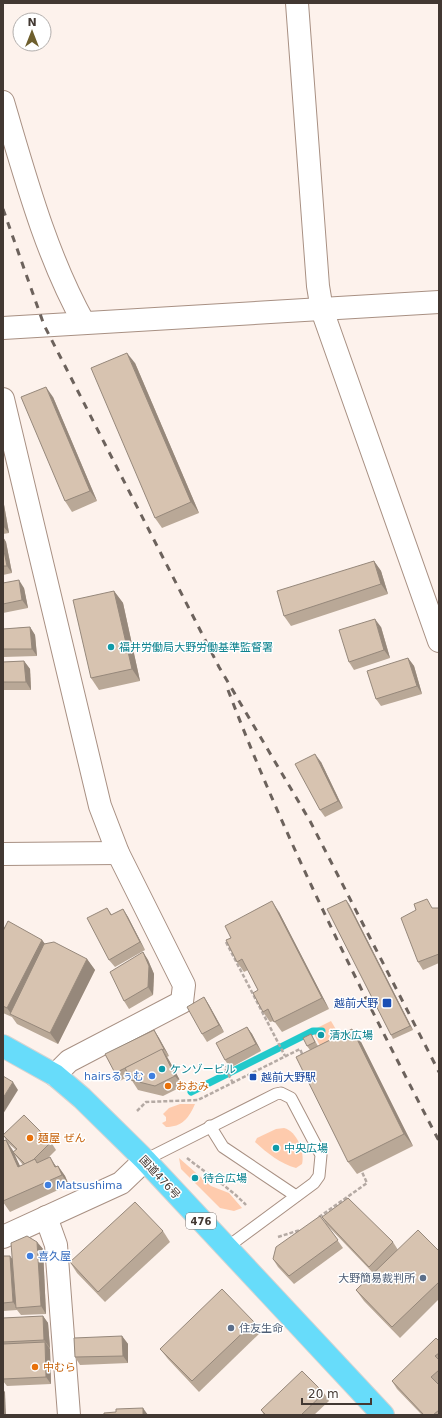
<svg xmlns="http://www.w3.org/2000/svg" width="442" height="1418" font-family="'DejaVu Sans','Noto Sans JP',sans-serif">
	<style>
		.green { fill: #fecbad }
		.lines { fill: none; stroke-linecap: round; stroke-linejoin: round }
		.stream { stroke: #21c9cb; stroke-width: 7 }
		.lane-casing { stroke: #a89083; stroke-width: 13 }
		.street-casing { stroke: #a89083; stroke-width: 24 }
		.secondary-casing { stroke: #a89083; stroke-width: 24 }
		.highway-casing { stroke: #d5d3d2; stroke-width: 24 }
		.path { stroke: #b5aaa4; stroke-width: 2.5; stroke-dasharray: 4 2; stroke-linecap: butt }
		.lane { stroke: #fff; stroke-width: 11 }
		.street { stroke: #fff; stroke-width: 22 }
		.secondary { stroke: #fff; stroke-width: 22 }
		.highway { stroke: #67dcfa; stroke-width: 22 }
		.rail { stroke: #6c625c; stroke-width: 3; stroke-dasharray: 7 7; stroke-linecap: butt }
		.wall { fill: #b9a897; fill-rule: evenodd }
		.shaded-wall { fill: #96887b }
		.building { fill: #d7c3b0; stroke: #96887b }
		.culture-dot { fill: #0f9aa8; stroke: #fff; stroke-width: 1.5 }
		.transit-dot { fill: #1a4fb4; stroke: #fff; stroke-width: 1.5 }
		.shop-dot { fill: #3f7fe0; stroke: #fff; stroke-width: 1.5 }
		.food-dot { fill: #e8710a; stroke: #fff; stroke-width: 1.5 }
		.service-dot { fill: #5c6f8a; stroke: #fff; stroke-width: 1.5 }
		.labels { text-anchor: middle; stroke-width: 3; stroke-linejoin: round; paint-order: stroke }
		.shield { fill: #fff; stroke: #7b7470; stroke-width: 1 }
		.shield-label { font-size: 10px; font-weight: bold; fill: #423832 }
		.culture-label { font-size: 11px; fill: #0d838f; stroke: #fff; text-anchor: start }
		.transit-label { font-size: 11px; fill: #164399; stroke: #fff; text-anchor: end }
		.shop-label { font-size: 11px; fill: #366cbe; stroke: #fff; text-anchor: start }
		.food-label { font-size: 11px; fill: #c56008; stroke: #fff; text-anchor: start }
		.street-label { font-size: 11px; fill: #423832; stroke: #fff }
		.service-label { font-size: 11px; fill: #4e5e75; stroke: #fff; text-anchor: end }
	</style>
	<rect width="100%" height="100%" fill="#fdf2ec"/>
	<!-- green -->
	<g class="green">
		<path d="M331 1021 341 1038 321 1048 314 1034 315 1029Z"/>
		<path d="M180 1104H195C189 1118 182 1127 166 1127L162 1123 166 1121V1117L163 1114 169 1108Z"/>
		<path d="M284 1128C297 1131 305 1153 302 1164L296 1168C281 1164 267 1153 255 1142L257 1138 276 1129Z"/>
		<path d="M179 1158 211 1186 229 1193 242 1208 234 1211 220 1208 181 1169Z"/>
	</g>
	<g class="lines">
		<!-- stream -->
		<path class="stream" d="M191 1092 313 1031H322"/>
		<defs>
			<g id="lane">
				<path d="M210 1126 223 1147 296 1196"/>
				<path d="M145 1160 276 1094 281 1093 291 1098 321 1155 319 1176 314 1183 226 1248"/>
			</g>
			<g id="street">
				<path d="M3 102C25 176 46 255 84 323"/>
				<path d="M3 399 100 806 118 853 184 985 182 1002 69 1061 55 1075"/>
				<path d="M3 854 118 853"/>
			</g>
			<g id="secondary">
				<path d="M297 3 318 286 322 310 439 641"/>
				<path d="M3 328 439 302"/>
				<path d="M46 1217 56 1245 69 1415"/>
				<path d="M3 1237 121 1183 145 1160"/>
			</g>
			<path id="highway" d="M3 1046 55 1075 82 1098 145 1160 383 1415"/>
		</defs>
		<!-- lane casing -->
		<use href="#lane" class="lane-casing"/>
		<!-- street casing -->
		<use href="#street" class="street-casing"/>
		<!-- secondary casing -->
		<use href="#secondary" class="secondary-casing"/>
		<!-- highway casing -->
		<use href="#highway" class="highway-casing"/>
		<!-- path -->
		<g class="path">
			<path d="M226 942 285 1056"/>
			<path d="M229 1065 225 1068 233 1083"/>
			<path d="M137 1111 146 1102 198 1100 300 1049 303 1056"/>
			<path d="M187 1158C207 1174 229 1187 246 1205"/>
			<path d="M319 1217 367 1183 362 1172"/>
			<path d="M278 1237 300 1230"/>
		</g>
		<!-- lane -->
		<use href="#lane" class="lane"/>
		<!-- street -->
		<use href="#street" class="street"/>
		<!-- secondary -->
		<use href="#secondary" class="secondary"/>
		<!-- highway -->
		<use href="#highway" class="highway"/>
		<!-- rail -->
		<g class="rail">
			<path d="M3 209 44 325 219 667 310 821 439 1072"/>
			<path d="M228 690C287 845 362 993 439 1141"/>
		</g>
	</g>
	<!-- wall -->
	<g class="wall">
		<path d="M135 363 199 513 162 528 155 518Z"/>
		<path d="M53 397 97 501 72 512 65 501Z"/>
		<path d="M3 499 9 533 3 534Z"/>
		<path d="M3 537 6 542 12 573 3 575Z"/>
		<path d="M374 561 381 571 388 594 291 626 284 616Z"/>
		<path d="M3 583 24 588 28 608 3 613Z"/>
		<path d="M114 591 123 603 140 681 99 690 91 678Z"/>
		<path d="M30 627 35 635 37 656 3 657V629Z"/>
		<path d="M381 627 390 658 354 670 349 662Z"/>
		<path d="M408 658 414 666 422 694 381 706 376 699Z"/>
		<path d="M24 661 30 669 31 690H3V662Z"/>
		<path d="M321 762 343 808 325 817 320 810Z"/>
		<path d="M349 904 413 1030 393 1039 391 1035Z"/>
		<path d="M107 908 112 915 123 909 128 917 145 950 115 967 109 960Z"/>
		<path d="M433 908H439V963L423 970 418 962Z"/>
		<path d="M279 912 329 1009 282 1032 274 1021 270 1022 263 1012 258 990 248 970 244 972 237 962 231 938Z"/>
		<path d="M3 925 5 928 42 940 45 944 87 959 95 970 58 1044 17 1024 12 1017 3 1013Z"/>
		<path d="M143 952 148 960 154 974 153 995 129 1009 124 1001Z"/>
		<path d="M204 997 209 1005 224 1032 207 1042 202 1034Z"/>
		<path d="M247 1027 252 1034 261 1051 230 1068 225 1060Z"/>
		<path d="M352 1029 361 1042 413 1146 357 1174 348 1162Z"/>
		<path d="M154 1030 159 1038 169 1056 167 1057 183 1086 163 1096 138 1090 129 1076 120 1081 115 1073Z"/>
		<path d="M311 1034 318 1046 310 1050 307 1046Z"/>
		<path d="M3 1135 51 1142 56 1150 48 1158 57 1167 58 1166 65 1176 69 1185 10 1212 3 1202V1141L6 1140 14 1152 16 1150 8 1143ZM14 1154 19 1160 23 1165 20 1166Z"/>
		<path d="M320 1216 343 1248 294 1284 278 1267 273 1259Z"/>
		<path d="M322 1217 393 1242 398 1250 439 1251V1299L400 1338 364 1301 356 1290 374 1274 327 1225Z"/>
		<path d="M163 1231 170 1242 105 1302 77 1273 70 1262Z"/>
		<path d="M37 1242 43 1249 46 1314 21 1315 17 1310 3 1311V1256L13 1259Z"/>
		<path d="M43 1316 48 1323 50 1348H49L50 1349 51 1384 7 1386 3 1381V1318Z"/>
		<path d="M254 1322 261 1332 199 1392 168 1359 160 1349Z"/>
		<path d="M122 1336 128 1344V1363L80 1365 75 1357Z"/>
		<path d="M439 1341V1382L438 1384 439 1385V1415H422L397 1389 392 1381Z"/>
		<path d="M324 1393 329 1401 314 1415H264L261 1410Z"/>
	</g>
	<!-- shaded-wall -->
	<g class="shaded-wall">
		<path d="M127 353 135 363 199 513 191 502Z"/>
		<path d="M46 387 53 397 97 501 90 491Z"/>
		<path d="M3 499 9 533 3 526Z"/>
		<path d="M3 537 6 542 12 573 7 566 3 546Z"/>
		<path d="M374 561 381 571 388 594 381 584Z"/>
		<path d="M19 580 24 588 28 608 22 600Z"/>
		<path d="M114 591 123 603 140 681 132 669Z"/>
		<path d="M375 619 381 627 390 658 384 650Z"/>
		<path d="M30 627 35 635 37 656 32 649Z"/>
		<path d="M408 658 414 666 422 694 417 686Z"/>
		<path d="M24 661 30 669 31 690 26 682Z"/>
		<path d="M315 754 321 762 343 808 338 801Z"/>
		<path d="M346 900 349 904 413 1030 410 1026Z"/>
		<path d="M272 901 279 912 329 1009 322 998Z"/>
		<path d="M123 909 128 917 145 950 140 942Z"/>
		<path d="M42 940 50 951 12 1015 7 1008Z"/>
		<path d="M143 952 148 960 154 974 153 995 148 987Z"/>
		<path d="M87 959 95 970 58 1044 50 1033Z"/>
		<path d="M204 997 209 1005 224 1032 219 1025Z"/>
		<path d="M247 1027 252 1034 261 1051 256 1044Z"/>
		<path d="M352 1029 361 1042 413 1146 404 1134Z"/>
		<path d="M154 1030 159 1038 169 1056 164 1049Z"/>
		<path d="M162 1049 169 1060 183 1086 175 1076Z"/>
		<path d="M13 1082 18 1090 3 1114V1098Z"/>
		<path d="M6 1140 13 1151 25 1177 18 1167Z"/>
		<path d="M50 1157 57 1168 55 1167Z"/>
		<path d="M58 1166 65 1176 69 1185 62 1175Z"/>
		<path d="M37 1242 43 1249 46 1314 41 1306Z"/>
		<path d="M10 1256 16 1263 17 1308 13 1302Z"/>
		<path d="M43 1316 48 1323 50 1348 44 1340Z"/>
		<path d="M122 1336 128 1344V1363L123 1356Z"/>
		<path d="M45 1342 50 1349 51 1384 46 1377Z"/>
		<path d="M3 1389 5 1392 6 1415H3Z"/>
		<path d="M143 1408 148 1415H143Z"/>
	</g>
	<!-- building -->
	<g class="building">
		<path d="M127 353 191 502 155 518 91 368Z"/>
		<path d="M46 387 90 491 65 501 21 397Z"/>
		<path d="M3 546 7 566H3Z"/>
		<path d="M374 561 381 584 284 616 277 591Z"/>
		<path d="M19 580 22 600 3 604V583Z"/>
		<path d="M114 591 132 669 91 678 73 600Z"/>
		<path d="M375 619 384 650 349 662 339 630Z"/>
		<path d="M30 627 32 649H3V629Z"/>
		<path d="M408 658 417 686 376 699 367 671Z"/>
		<path d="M24 661 26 682H3V662Z"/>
		<path d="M315 754 338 801 320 810 295 764Z"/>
		<path d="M427 899 432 908H439V954L418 962 401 918 416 910 414 904Z"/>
		<path d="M346 900 410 1026 391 1035 327 909Z"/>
		<path d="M272 901 322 998 274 1022 268 1009 263 1012 253 993 258 990 242 959 237 962 226 940 231 938 225 926Z"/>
		<path d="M107 908 111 915 123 909 140 942 109 960 87 918Z"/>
		<path d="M8 921 42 940 7 1008 3 1006V931Z"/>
		<path d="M54 942 87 959 50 1033 10 1014 44 944Z"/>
		<path d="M143 952 149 966 148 987 124 1001 110 972Z"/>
		<path d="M204 997 219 1025 202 1034 187 1007Z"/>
		<path d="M247 1027 256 1044 225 1060 216 1043Z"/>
		<path d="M352 1029 404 1134 348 1162 296 1057Z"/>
		<path d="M154 1030 164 1049 115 1073 105 1054Z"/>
		<path d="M311 1034 315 1042 307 1046 303 1038Z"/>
		<path d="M162 1049 175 1076 155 1086 131 1080 125 1068Z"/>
		<path d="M3 1076 13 1082 3 1098Z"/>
		<path d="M24 1115 51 1142 33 1160 25 1164 13 1152 17 1149 3 1135Z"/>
		<path d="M6 1140 18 1167 35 1159 37 1163 50 1157 55 1167 58 1166 62 1175 3 1201V1141Z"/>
		<path d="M348 1198 393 1242 369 1267 322 1217Z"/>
		<path d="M135 1202 163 1231 98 1292 70 1262Z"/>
		<path d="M320 1216 338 1240 289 1276 273 1259 276 1247Z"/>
		<path d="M418 1230 439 1251V1282L392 1327 356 1290Z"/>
		<path d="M27 1236 37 1242 41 1306 16 1308 11 1243Z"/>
		<path d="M3 1256H10L13 1302 3 1303Z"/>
		<path d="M222 1289 254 1322 192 1381 160 1349Z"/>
		<path d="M43 1316 44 1340 3 1342V1318Z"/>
		<path d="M122 1336 123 1356 75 1357 74 1338Z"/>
		<path d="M436 1338 439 1341V1353L435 1356 439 1360V1370L431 1377 439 1385V1410L433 1415H424L392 1381Z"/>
		<path d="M45 1342 46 1377 3 1379V1344Z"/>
		<path d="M302 1371 324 1393 301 1415H291L290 1414 289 1415H266L261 1410Z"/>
		<path d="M143 1408V1415H104V1413L116 1412V1409Z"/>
	</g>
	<!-- markers -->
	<g class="culture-dot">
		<circle cx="111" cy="647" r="4"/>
		<circle cx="321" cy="1035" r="4"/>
		<circle cx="162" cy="1069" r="4"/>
		<circle cx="276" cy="1148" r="4"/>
		<circle cx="195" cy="1178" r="4"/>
	</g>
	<g class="transit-dot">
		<rect x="382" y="998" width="10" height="10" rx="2"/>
		<rect x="249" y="1073" width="8" height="8" rx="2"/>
	</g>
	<g class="shop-dot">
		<circle cx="152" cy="1076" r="4"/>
		<circle cx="48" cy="1185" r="4"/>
		<circle cx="30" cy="1256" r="4"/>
	</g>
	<g class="food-dot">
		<circle cx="168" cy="1086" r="4"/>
		<circle cx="30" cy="1138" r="4"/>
		<circle cx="35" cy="1367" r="4"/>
	</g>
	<g class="service-dot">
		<circle cx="423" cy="1278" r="4"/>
		<circle cx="231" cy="1328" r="4"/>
	</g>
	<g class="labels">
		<!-- shield labels -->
		<rect class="shield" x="186" y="1213" width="30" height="16" rx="3"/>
		<g class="shield-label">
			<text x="201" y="1225">476</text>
		</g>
		<!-- culture labels -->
		<g class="culture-label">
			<text x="119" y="651">福井労働局大野労働基準監督署</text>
			<text x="329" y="1039">清水広場</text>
			<text x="170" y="1073">ケンゾービル</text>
			<text x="284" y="1152">中央広場</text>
			<text x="203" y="1182">待合広場</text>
		</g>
		<!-- transit labels -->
		<g class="transit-label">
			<text x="378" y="1007">越前大野</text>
			<text x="261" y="1081" text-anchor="start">越前大野駅</text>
		</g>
		<!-- shop labels -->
		<g class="shop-label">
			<text x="144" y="1080" text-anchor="end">hairsるぅむ</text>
			<text x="56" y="1189">Matsushima</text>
			<text x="38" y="1260">喜久屋</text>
		</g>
		<!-- food labels -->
		<g class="food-label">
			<text x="176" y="1090">おおみ</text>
			<text x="38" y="1142">麺屋 ぜん</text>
			<text x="43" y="1371">中むら</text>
		</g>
		<!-- street labels -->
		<g class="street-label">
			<text transform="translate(160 1177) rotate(47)" y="4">国道476号</text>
		</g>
		<!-- service labels -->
		<g class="service-label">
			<text x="415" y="1282">大野簡易裁判所</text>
			<text x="239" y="1332" text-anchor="start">住友生命</text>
		</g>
	</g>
	<!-- border -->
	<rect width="442" height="1418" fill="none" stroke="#423832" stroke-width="8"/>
	<!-- north arrow -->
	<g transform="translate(32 32)"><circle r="19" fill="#ffffff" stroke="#b3afad"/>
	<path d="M0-3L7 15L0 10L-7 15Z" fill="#6e5f2d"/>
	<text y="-6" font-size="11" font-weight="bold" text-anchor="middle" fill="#423832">N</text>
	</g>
	<!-- scale -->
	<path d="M302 1398v6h69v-6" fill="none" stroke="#423832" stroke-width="2"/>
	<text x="308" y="1398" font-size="12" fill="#423832" stroke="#ffffff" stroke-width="3" paint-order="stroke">20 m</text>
</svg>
